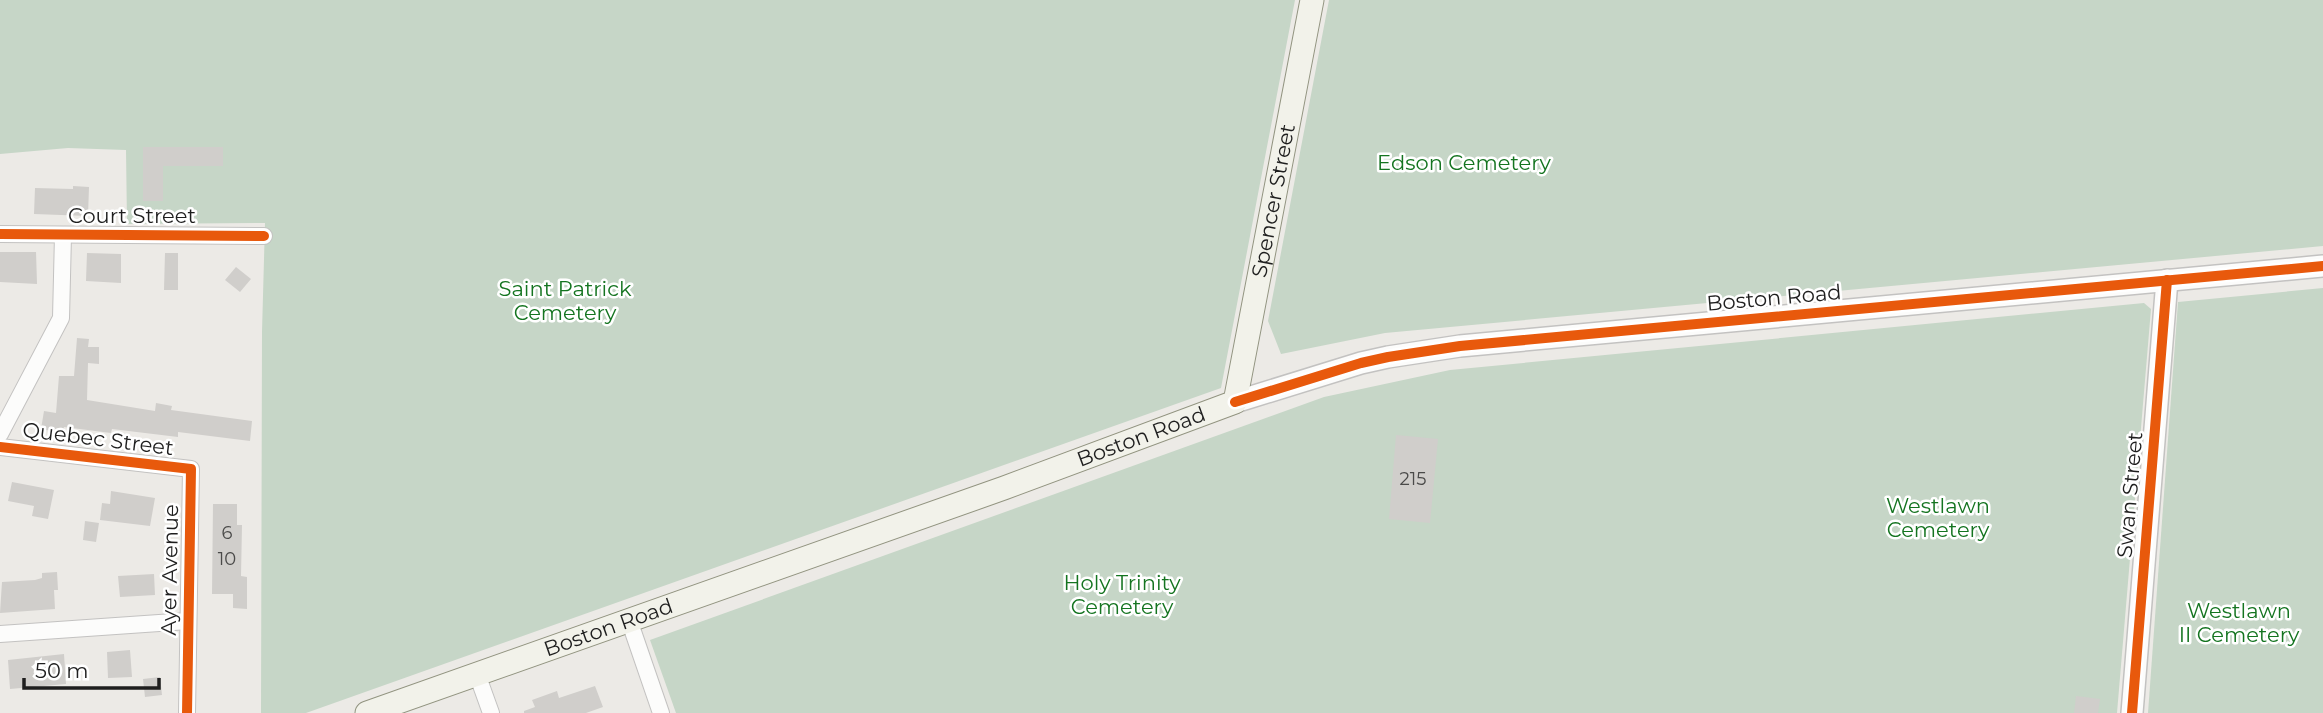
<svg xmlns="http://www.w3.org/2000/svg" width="2323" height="713" font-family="Montserrat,sans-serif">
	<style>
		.cemetery { fill: #c6d6c7 }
		.building { fill: #d0cecb }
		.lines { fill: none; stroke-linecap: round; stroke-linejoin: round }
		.minor-casing { stroke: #c3c2c1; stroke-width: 18 }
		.tertiary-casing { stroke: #c3c2c1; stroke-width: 24 }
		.secondary-casing { stroke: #929480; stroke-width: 25 }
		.minor { stroke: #fcfcfb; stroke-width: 16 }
		.tertiary { stroke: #fcfcfb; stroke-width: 21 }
		.secondary { stroke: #f2f2ea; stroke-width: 23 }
		.cycleway-casing { stroke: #fff; stroke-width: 15 }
		.cycleway { stroke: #e8590c; stroke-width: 10 }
		.labels { text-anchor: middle; stroke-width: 5; stroke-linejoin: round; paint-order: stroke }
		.number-label { font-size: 18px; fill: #4a4a49 }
		.park-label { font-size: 21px; fill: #147420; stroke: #fff }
		.street-label { font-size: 21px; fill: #1e1e1e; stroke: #fff }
	</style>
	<rect width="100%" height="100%" fill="#eceae6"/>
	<!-- cemetery -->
	<g class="cemetery">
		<path d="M0 0H1295L1221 388 306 713H261L262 332 265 223 127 224 126 150 68 148 0 154Z"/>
		<path d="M1329 0H2323V246L1385 333 1281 354 1268 321Z"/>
		<path d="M2323 288V713H2148L2178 302Z"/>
		<path d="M2144 303 2151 309 2117 713H676L650 640 1324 397 1450 370Z"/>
	</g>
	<!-- building -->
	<g class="building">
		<path d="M143 147H223V166H163V201H143Z"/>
		<path d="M73 186 89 187 88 216 34 214 35 188 73 189Z"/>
		<path d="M0 252H36L37 284 0 282Z"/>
		<path d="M87 253 121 254V283L86 281Z"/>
		<path d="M165 253H178V290H164Z"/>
		<path d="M236 267 251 279 240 292 225 280Z"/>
		<path d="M77 338 89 339 88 347H99V364L88 363 87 400 155 411 156 403 172 406 171 410 252 421 250 441 178 432V437L112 429 111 433 64 427 63 433 41 429 44 411 56 413 59 376H74Z"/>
		<path d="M1396 435 1438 439 1430 523 1389 519Z"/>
		<path d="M12 482 54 490 48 519 32 516 34 506 8 501Z"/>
		<path d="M111 491 155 498 150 526 100 520 102 503 110 504Z"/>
		<path d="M213 504H237V525H242L241 576 247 577V609L233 608V594H212Z"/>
		<path d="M85 521 99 523 96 542 83 540Z"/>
		<path d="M57 572 58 590H54L55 609 0 613 2 582 35 580 42 578V573Z"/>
		<path d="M154 574 155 595 120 597 118 576Z"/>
		<path d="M130 650 132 677 108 678 107 652Z"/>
		<path d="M64 654 66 684 10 689 8 660Z"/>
		<path d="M160 677 162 695 145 697 143 679Z"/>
		<path d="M595 686 603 707 586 713H524V711L535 707 532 700 557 691 559 698Z"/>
		<path d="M2076 696 2100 699 2098 713H2074Z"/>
	</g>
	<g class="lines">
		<defs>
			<g id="minor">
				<path d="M0 234 264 236"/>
				<path d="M0 434 61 318 63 235"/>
				<path d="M0 447 191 469 187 713"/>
				<path d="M629 620 661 713"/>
				<path d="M0 634 188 621"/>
				<path d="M477 674 491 713"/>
			</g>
			<g id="tertiary">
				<path d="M1235 402 1361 363 1388 357 1460 346 2323 266"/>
				<path d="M2132 713 2167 280"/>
			</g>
			<g id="secondary">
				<path id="s1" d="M367 713 1004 488 1235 402 1312 0"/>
			</g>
		</defs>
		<!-- minor casing -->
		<use href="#minor" class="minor-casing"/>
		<!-- tertiary casing -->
		<use href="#tertiary" class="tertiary-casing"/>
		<!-- secondary casing -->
		<use href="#secondary" class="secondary-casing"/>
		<!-- minor -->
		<use href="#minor" class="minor"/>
		<!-- tertiary -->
		<use href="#tertiary" class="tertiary"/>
		<!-- secondary -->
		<use href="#secondary" class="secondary"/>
		<defs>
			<g id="cycleway">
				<path d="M0 234 264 236"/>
				<path d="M1235 402 1361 363 1388 357 1460 346 2323 266"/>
				<path d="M0 447 191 469 187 713"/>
				<path d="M2132 713 2167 280"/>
			</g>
		</defs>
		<!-- cycleway casing -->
		<use href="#cycleway" class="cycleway-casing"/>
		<!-- cycleway -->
		<use href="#cycleway" class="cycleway"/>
	</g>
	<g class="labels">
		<!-- number labels -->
		<g class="number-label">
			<text x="1413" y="485">215</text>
			<text x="227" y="539">6</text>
			<text x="227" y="565">10</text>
		</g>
		<!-- park labels -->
		<g class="park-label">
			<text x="1464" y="170">Edson Cemetery</text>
			<text x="565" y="296">Saint Patrick<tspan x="565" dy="24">Cemetery</tspan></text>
			<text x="1938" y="513">Westlawn<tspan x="1938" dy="24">Cemetery</tspan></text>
			<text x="1122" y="590">Holy Trinity<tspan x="1122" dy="24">Cemetery</tspan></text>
			<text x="2239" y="618">Westlawn<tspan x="2239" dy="24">II Cemetery</tspan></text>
		</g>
		<!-- street labels -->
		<g class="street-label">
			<text dy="7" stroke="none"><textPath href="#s1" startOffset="1127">Spencer Street</textPath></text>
			<text x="132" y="223">Court Street</text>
			<text transform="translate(1774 298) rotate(-5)" y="7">Boston Road</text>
			<text dy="7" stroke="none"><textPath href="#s1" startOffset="822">Boston Road</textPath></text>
			<text transform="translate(98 439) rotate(7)" y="7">Quebec Street</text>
			<text transform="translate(2130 495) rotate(-85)" y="7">Swan Street</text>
			<text transform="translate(170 570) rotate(-89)" y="7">Ayer Avenue</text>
			<text dy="7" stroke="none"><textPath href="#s1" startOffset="256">Boston Road</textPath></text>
		</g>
	</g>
	<!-- scale -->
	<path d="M24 678v10h135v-10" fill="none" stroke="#1e1e1e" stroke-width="3.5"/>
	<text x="35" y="678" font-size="21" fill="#1e1e1e" stroke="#ffffff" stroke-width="5" paint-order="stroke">50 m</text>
</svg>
